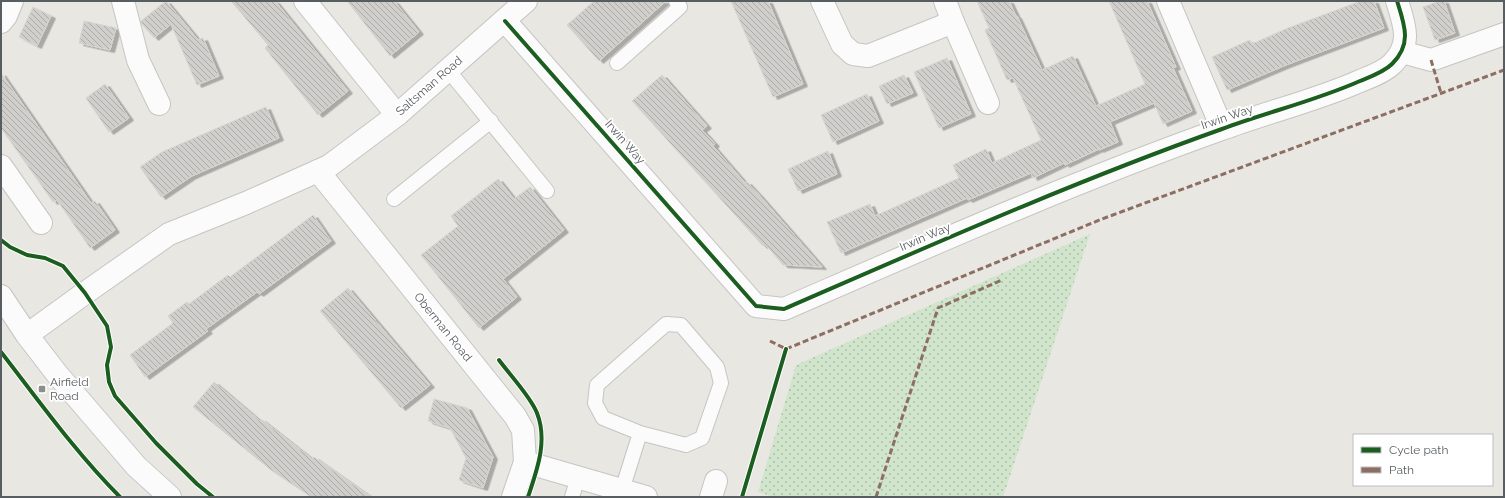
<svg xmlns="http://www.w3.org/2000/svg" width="1505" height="498" font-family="Raleway,sans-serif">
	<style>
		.garden { fill: url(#garden-dots) }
		.building { fill: url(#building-back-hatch); stroke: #d8d5d1; filter: url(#shadow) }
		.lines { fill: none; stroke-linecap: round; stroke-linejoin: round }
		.lane-casing { stroke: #c5c5c3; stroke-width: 16 }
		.street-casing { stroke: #c5c5c3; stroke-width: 24 }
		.secondary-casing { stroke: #c6c6c6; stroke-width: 24 }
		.lane { stroke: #fcfbfb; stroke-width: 14 }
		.street { stroke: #fcfbfb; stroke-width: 22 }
		.secondary { stroke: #fcfbfb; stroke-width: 22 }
		.quiet { stroke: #8d6e63; stroke-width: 3; stroke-dasharray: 6 3; stroke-linecap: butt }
		.cycleway-casing { stroke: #fff; stroke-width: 6 }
		.cycleway { stroke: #1b5e20; stroke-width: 4 }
		.poi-dot { fill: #8b8d8e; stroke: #fff; stroke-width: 1.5 }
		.labels { text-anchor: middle; stroke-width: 3.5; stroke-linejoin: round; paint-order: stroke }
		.street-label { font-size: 12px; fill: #585d61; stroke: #fff }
		.poi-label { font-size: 12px; fill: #585d61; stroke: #fff; text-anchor: start }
	</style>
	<defs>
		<pattern id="garden-dots" width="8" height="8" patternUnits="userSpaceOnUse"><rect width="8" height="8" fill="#d1e5cc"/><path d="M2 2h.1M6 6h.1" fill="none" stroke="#acbda9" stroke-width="1.8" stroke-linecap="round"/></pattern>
		<pattern id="building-back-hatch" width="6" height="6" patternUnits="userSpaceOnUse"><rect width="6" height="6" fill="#d0cfcc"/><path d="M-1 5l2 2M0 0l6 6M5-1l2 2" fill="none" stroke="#acaba9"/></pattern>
		<filter id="shadow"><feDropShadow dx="4.5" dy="2.5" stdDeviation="0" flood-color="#0004"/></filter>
	</defs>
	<rect width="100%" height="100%" fill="#e9e7e2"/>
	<!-- garden -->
	<path class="garden" d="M1090 234 1003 497H774L758 492 796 365Z"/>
	<!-- building -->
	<g class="building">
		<path d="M166 1 198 40 203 38 219 76 197 85 171 24 154 38 141 23V21Z"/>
		<path d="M231 1H275L348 91 318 115 265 48 268 45Z"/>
		<path d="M347 1H394L419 32 390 56Z"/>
		<path d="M594 1H666L599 61 567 25Z"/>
		<path d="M731 1H768L803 84 773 97Z"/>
		<path d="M977 1H1009L1016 16H1017L1042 70 1073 56 1096 106 1145 84 1109 1H1147L1176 67 1173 68 1192 111 1163 124 1154 103 1110 122 1118 142 1099 150V149L1065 165 1064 163 1033 178 1031 173 968 200 967 198 841 253 827 222 870 204 875 216 959 178 953 165 986 149 992 163 1041 140 1013 78 1007 80 985 30 989 28Z"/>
		<path d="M1361 1H1374L1384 28 1286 65 1227 90 1212 57 1250 40 1252 44 1288 28Z"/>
		<path d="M1440 1H1444L1455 33 1435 40 1423 7Z"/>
		<path d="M33 7 51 16 37 46 19 37Z"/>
		<path d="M84 21 116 28 110 50 79 43Z"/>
		<path d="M947 58 971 114 939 128 914 72Z"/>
		<path d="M1 73 91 203 95 201 115 230 90 248 57 200 53 202 1 128Z"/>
		<path d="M662 75 707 126 702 130 715 144 713 146 745 183 747 182 760 196 822 267 783 265 765 244 763 246 632 101Z"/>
		<path d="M904 75 913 93 887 104 879 86Z"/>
		<path d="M105 84 129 118 109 132 86 98Z"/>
		<path d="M867 94 879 121 833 142 821 115Z"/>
		<path d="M266 107 279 138 192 176 161 197 140 167 162 152Z"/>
		<path d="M828 151 837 174 798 191 788 169Z"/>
		<path d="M498 179 514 199 530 187 564 230 503 279 517 297 479 328 421 255 458 226 451 216Z"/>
		<path d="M313 215 331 241 259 294 257 292 206 329 208 331 145 377 130 355 173 323 168 316 187 302 189 304 228 275 230 277Z"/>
		<path d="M348 288 430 385 401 408 320 311Z"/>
		<path d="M214 382 260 421 261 419 312 459 314 457 371 497H311L271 470 193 407Z"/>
		<path d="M434 399 467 408 493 457 483 488 459 480 466 458 450 428 428 421Z"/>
	</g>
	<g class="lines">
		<defs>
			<g id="lane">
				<path d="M617 63 680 7 676 1"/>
				<path d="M448 70 547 191"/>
				<path d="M394 199 491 121"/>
				<path d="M622 490 640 433 686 445 702 438 721 383 717 367 681 325 666 324 597 385 595 403 603 418 640 433"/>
				<path d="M572 497 578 477"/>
			</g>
			<g id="street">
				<path d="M123 1 138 60 159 104"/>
				<path d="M305 1 397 115"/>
				<path d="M822 1 842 44 853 54 868 56 953 22"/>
				<path d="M945 1 953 22 988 103"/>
				<path d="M1168 1 1222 128"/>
				<path d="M505 21 756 306 784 309C929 246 1073 182 1222 129 1267 112 1315 101 1360 81 1370 77 1384 72 1392 64 1412 44 1405 26 1397 1"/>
				<path d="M1 22 6 16 12 1"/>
				<path d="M1402 52 1431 60 1504 34"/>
				<path d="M1 166 41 223"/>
				<path d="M318 171 515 416 523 430 525 462 513 497"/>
				<path d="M27 335 85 293 169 234 246 203 329 166 397 115 526 1"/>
				<path d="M525 462 646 497"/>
				<path d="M711 497 716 481"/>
			</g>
			<path id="secondary" d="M1 296 27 335 57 374 136 466 170 497"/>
		</defs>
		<!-- lane casing -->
		<use href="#lane" class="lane-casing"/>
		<!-- street casing -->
		<use href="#street" class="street-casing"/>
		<!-- secondary casing -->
		<use href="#secondary" class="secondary-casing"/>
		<!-- lane -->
		<use href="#lane" class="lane"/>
		<!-- street -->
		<use href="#street" class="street"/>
		<!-- secondary -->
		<use href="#secondary" class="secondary"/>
		<!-- quiet -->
		<g class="quiet">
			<path d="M1431 60 1441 93"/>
			<path d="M770 341 786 349 1102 219 1504 70"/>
			<path d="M876 497 938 308 1002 280"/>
		</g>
		<defs>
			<g id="cycleway">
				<path d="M505 21 756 306 784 309C929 246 1073 182 1222 129 1267 112 1315 101 1360 81 1370 77 1384 72 1392 64 1412 44 1405 26 1397 1"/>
				<path d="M1 240 10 247 27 255 45 258 63 266 85 293 107 326 111 347 107 365 109 382 115 396 156 443 197 484 213 497"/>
				<path d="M1 352C39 401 76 453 120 497"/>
				<path d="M499 360C510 375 531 397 537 413 548 441 537 470 528 497"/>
				<path d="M742 497 786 349"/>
			</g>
		</defs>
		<!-- cycleway casing -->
		<use href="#cycleway" class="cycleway-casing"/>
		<!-- cycleway -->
		<use href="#cycleway" class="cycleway"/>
	</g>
	<!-- markers -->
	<rect class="poi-dot" x="38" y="385" width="8" height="8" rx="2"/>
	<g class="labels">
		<!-- street labels -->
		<g class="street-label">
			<text transform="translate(429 86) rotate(-41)" y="4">Saltsman Road</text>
			<text transform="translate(1227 117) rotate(-19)" y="4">Irwin Way</text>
			<text transform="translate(625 142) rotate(49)" y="4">Irwin Way</text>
			<text transform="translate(925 237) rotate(-23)" y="4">Irwin Way</text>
			<text transform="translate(443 327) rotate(51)" y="4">Oberman Road</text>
		</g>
		<!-- poi labels -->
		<g class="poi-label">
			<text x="50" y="386">Airfield<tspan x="50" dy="14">Road</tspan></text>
		</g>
	</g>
	<!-- border -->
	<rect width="1505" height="498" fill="none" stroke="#585d61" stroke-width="4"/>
	<!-- legend -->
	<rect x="1353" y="434" width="140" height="52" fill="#ffffff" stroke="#bcbec0"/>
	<rect x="1361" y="447" width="20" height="6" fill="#1b5e20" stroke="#bcbec0"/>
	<text x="1389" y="454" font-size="12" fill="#585d61">Cycle path</text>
	<rect x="1361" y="467" width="20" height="6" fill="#8d6e63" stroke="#bcbec0"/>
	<text x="1389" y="474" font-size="12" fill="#585d61">Path</text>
</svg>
